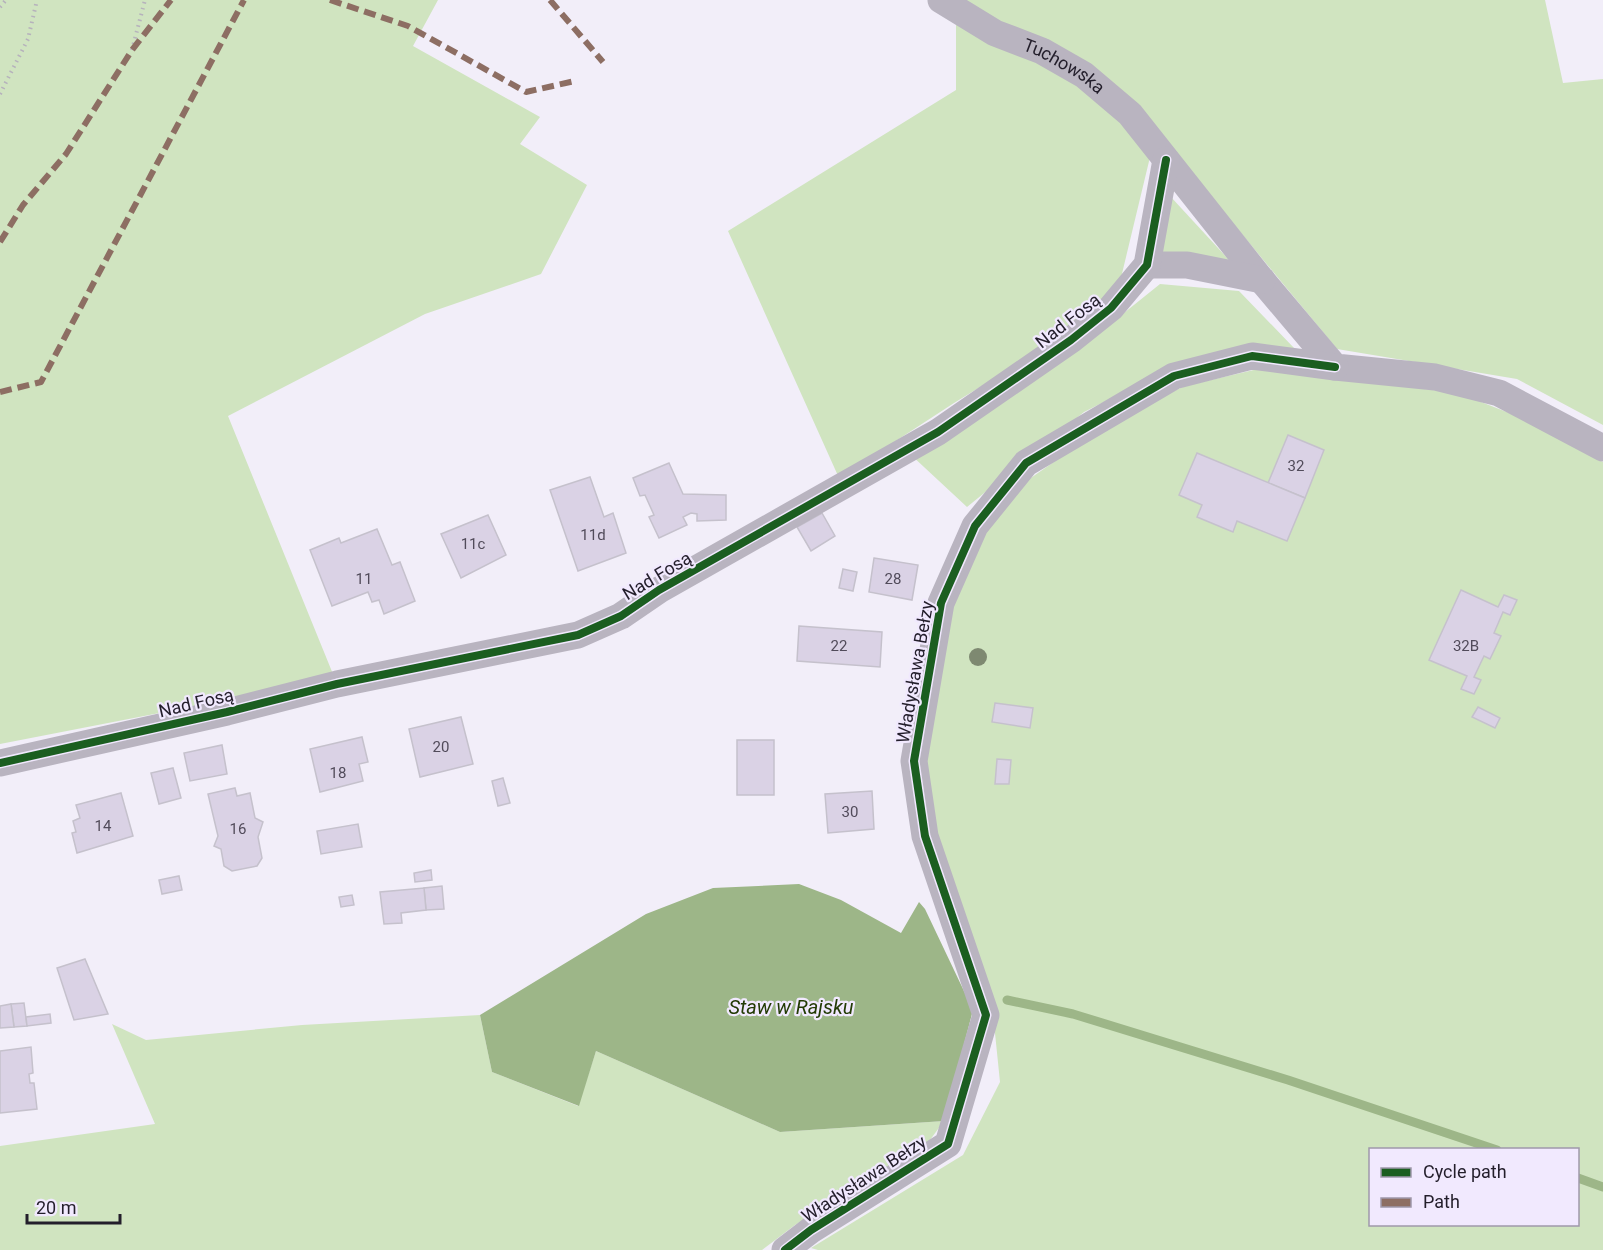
<svg xmlns="http://www.w3.org/2000/svg" width="1603" height="1250" font-family="Roboto,sans-serif">
	<style>
		.green { fill: #d0e4c0; fill-rule: evenodd }
		.water { fill: #9db688 }
		.lines { fill: none; stroke-linecap: round; stroke-linejoin: round }
		.stream { stroke: #9db688; stroke-width: 9 }
		.building { fill: #dad2e5; stroke: #c5c1cc; stroke-width: 1.5 }
		.path { stroke: #b6b2bc; stroke-width: 4; stroke-dasharray: 1.5 4.5; stroke-linecap: butt }
		.minor { stroke: #b9b4c0; stroke-width: 27 }
		.quiet { stroke: #8d6e63; stroke-width: 6; stroke-dasharray: 12 6; stroke-linecap: butt }
		.cycleway-casing { stroke: #f1e9fe; stroke-width: 11 }
		.cycleway { stroke: #1b5e20; stroke-width: 8 }
		.tree { fill: #7e8971 }
		.labels { text-anchor: middle; stroke-width: 4.5; stroke-linejoin: round; paint-order: stroke }
		.number-label { font-size: 15px; fill: #514b5a }
		.street-label { font-size: 18px; fill: #231e2b; stroke: #f1e9fe }
		.water-label { font-size: 20px; font-style: italic; fill: #233b05; stroke: #f1e9fe }
	</style>
	<rect width="100%" height="100%" fill="#f2eef9"/>
	<!-- green -->
	<g class="green">
		<path d="M0 0H438L413 46 540 117 520 144 587 185 541 274 425 314 228 416 335 679 0 744Z"/>
		<path d="M956 0H1545L1563 83 1603 79V425L1517 379 1337 349 1174 152 1151 153 1120 282 1086 322 954 403 839 478 728 231 956 90Z"/>
		<path d="M1170 196 1230 261 1161 256Z"/>
		<path d="M1160 284 1239 291 1295 349 1168 370 1084 412 967 507 910 454 1114 321Z"/>
		<path d="M1258 369 1458 393 1517 416 1603 462V1250H818L811 1248 963 1155 1000 1082 991 994 932 819 923 763 952 604 985 532 1025 482 1120 416 1185 386ZM1370 1150H1578V1224H1370Z"/>
		<path d="M480 1015 492 1072 578 1106 596 1051 780 1132 944 1121 927 1144 795 1225 762 1250H0V1146L155 1124 112 1024 146 1040 302 1025Z"/>
	</g>
	<!-- water -->
	<path class="water" d="M799 884 841 900 901 933 919 902 925 909 973 1010 944 1121 780 1132 596 1051 579 1106 492 1072 480 1015 646 914 713 888Z"/>
	<g class="lines">
		<!-- stream -->
		<g class="stream">
			<path d="M1007 1000 1073 1014 1288 1080 1497 1150"/>
			<path d="M1578 1178 1603 1187"/>
		</g>
	</g>
	<!-- building -->
	<g class="building">
		<path d="M1288 435 1324 450 1305 498 1268 483Z"/>
		<path d="M1197 453 1305 498 1287 541 1237 521 1233 532 1197 517 1202 505 1179 495Z"/>
		<path d="M669 463 683 494 726 495V520L697 521V514L691 513 683 517 687 525 659 538 649 517 654 515 645 495 640 496 633 478Z"/>
		<path d="M590 477 604 517 613 513 626 553 578 571 550 490Z"/>
		<path d="M822 513 835 536 811 551 797 527Z"/>
		<path d="M488 515 506 555 461 578 441 534Z"/>
		<path d="M377 529 392 565 400 562 415 601 384 614 379 600 372 602 368 592 332 606 310 550 339 538 341 543Z"/>
		<path d="M874 558 918 565 912 600 869 592Z"/>
		<path d="M843 569 857 572 853 591 839 588Z"/>
		<path d="M1461 590 1498 607 1504 595 1517 600 1510 615 1503 612 1494 633 1501 636 1490 659 1484 656 1474 677 1481 680 1474 694 1461 689 1467 676 1429 660Z"/>
		<path d="M799 626 882 632 880 667 797 661Z"/>
		<path d="M995 703 1033 708 1030 728 992 722Z"/>
		<path d="M1478 707 1500 718 1495 728 1472 717Z"/>
		<path d="M461 717 473 764 420 777 409 729Z"/>
		<path d="M362 737 368 762 359 764 363 781 320 792 310 749Z"/>
		<rect x="737" y="740" width="37" height="55"/>
		<path d="M222 745 227 774 190 781 184 753Z"/>
		<path d="M997 759 1011 760 1009 784H995Z"/>
		<path d="M173 768 181 798 159 804 151 773Z"/>
		<path d="M503 778 510 803 498 806 492 781Z"/>
		<path d="M235 788 237 796 250 793 255 818 263 822 258 837 262 858 257 866 232 871 224 866 221 849 214 846 218 836 208 794Z"/>
		<path d="M872 791 874 829 828 833 825 794Z"/>
		<path d="M121 793 133 836 77 853 72 833 76 832 73 821 80 818 76 805Z"/>
		<path d="M358 824 362 847 321 854 317 831Z"/>
		<path d="M431 870 432 880 415 882 414 873Z"/>
		<path d="M179 876 182 890 162 894 159 880Z"/>
		<path d="M442 886 444 909 426 910 424 888Z"/>
		<path d="M424 888 426 910 401 913 402 923 384 924 380 892Z"/>
		<path d="M352 895 354 905 341 907 339 897Z"/>
		<path d="M85 959 108 1014 74 1020 57 968Z"/>
		<path d="M24 1003 27 1026 14 1027 11 1004Z"/>
		<path d="M11 1004 14 1027 0 1028V1006Z"/>
		<path d="M50 1014 51 1023 27 1026 26 1017Z"/>
		<path d="M31 1047 33 1073 29 1074 30 1083H34L37 1109 0 1113V1051Z"/>
	</g>
	<g class="lines">
		<!-- path -->
		<g class="path">
			<path d="M0 7 6 0"/>
			<path d="M132 50 145 0"/>
			<path d="M0 94 28 39 37 0"/>
		</g>
		<!-- minor -->
		<g class="minor">
			<path id="s1" d="M941 0 995 33 1042 51 1084 75 1130 114 1260 278 1335 367 1435 377 1499 393 1603 448"/>
			<path d="M1147 265H1187L1262 280"/>
			<path d="M0 763 227 712 337 684 578 635 621 616 659 590 938 432 1071 340 1111 308 1147 265 1166 160"/>
			<path d="M785 1250 811 1230 948 1144 986 1015 925 836 914 761 941 603 975 526 1026 463 1174 376 1252 356 1335 367"/>
		</g>
		<!-- quiet -->
		<g class="quiet">
			<path d="M330 0 408 26 526 92 575 81"/>
			<path d="M550 0 603 62"/>
			<path d="M0 242 23 205 66 154 132 50 171 0"/>
			<path d="M0 392 41 382 244 0"/>
		</g>
		<defs>
			<g id="cycleway">
				<path d="M0 763 227 712 337 684 578 635 621 616 659 590 938 432 1071 340 1111 308 1147 265 1166 160"/>
				<path d="M785 1250 811 1230 948 1144 986 1015 925 836 914 761 941 603 975 526 1026 463 1174 376 1252 356 1335 367"/>
			</g>
		</defs>
		<!-- cycleway casing -->
		<use href="#cycleway" class="cycleway-casing"/>
		<!-- cycleway -->
		<use href="#cycleway" class="cycleway"/>
	</g>
	<!-- trees -->
	<circle class="tree" cx="978" cy="657" r="9"/>
	<g class="labels">
		<!-- number labels -->
		<g class="number-label">
			<text x="1296" y="471">32</text>
			<text x="593" y="540">11d</text>
			<text x="473" y="549">11c</text>
			<text x="364" y="584">11</text>
			<text x="893" y="584">28</text>
			<text x="839" y="651">22</text>
			<text x="1466" y="651">32B</text>
			<text x="441" y="752">20</text>
			<text x="338" y="778">18</text>
			<text x="850" y="817">30</text>
			<text x="103" y="831">14</text>
			<text x="238" y="834">16</text>
		</g>
		<!-- street labels -->
		<g class="street-label">
			<text dy="6" stroke="none"><textPath href="#s1" startOffset="140">Tuchowska</textPath></text>
			<text transform="translate(1068 321) rotate(-38)" y="6">Nad Fosą</text>
			<text transform="translate(657 576) rotate(-31)" y="6">Nad Fosą</text>
			<text transform="translate(915 672) rotate(-80)" y="6">Władysława Bełzy</text>
			<text transform="translate(196 703) rotate(-13)" y="6">Nad Fosą</text>
			<text transform="translate(864 1179) rotate(-33)" y="6">Władysława Bełzy</text>
		</g>
		<!-- water labels -->
		<g class="water-label">
			<text x="791" y="1014">Staw w Rajsku</text>
		</g>
	</g>
	<!-- legend -->
	<rect x="1369" y="1148" width="210" height="78" fill="#f1e9fe" stroke="#9f98aa" stroke-width="1.5"/>
	<rect x="1381" y="1168" width="30" height="9" fill="#1b5e20" stroke="#9f98aa" stroke-width="1.5"/>
	<text x="1423" y="1178" font-size="18" fill="#231e2b">Cycle path</text>
	<rect x="1381" y="1198" width="30" height="9" fill="#8d6e63" stroke="#9f98aa" stroke-width="1.5"/>
	<text x="1423" y="1208" font-size="18" fill="#231e2b">Path</text>
	<!-- scale -->
	<path d="M27 1214v9h93v-9" fill="none" stroke="#231e2b" stroke-width="3"/>
	<text x="36" y="1214" font-size="18" fill="#231e2b" stroke="#f1e9fe" stroke-width="4.5" paint-order="stroke">20 m</text>
</svg>
